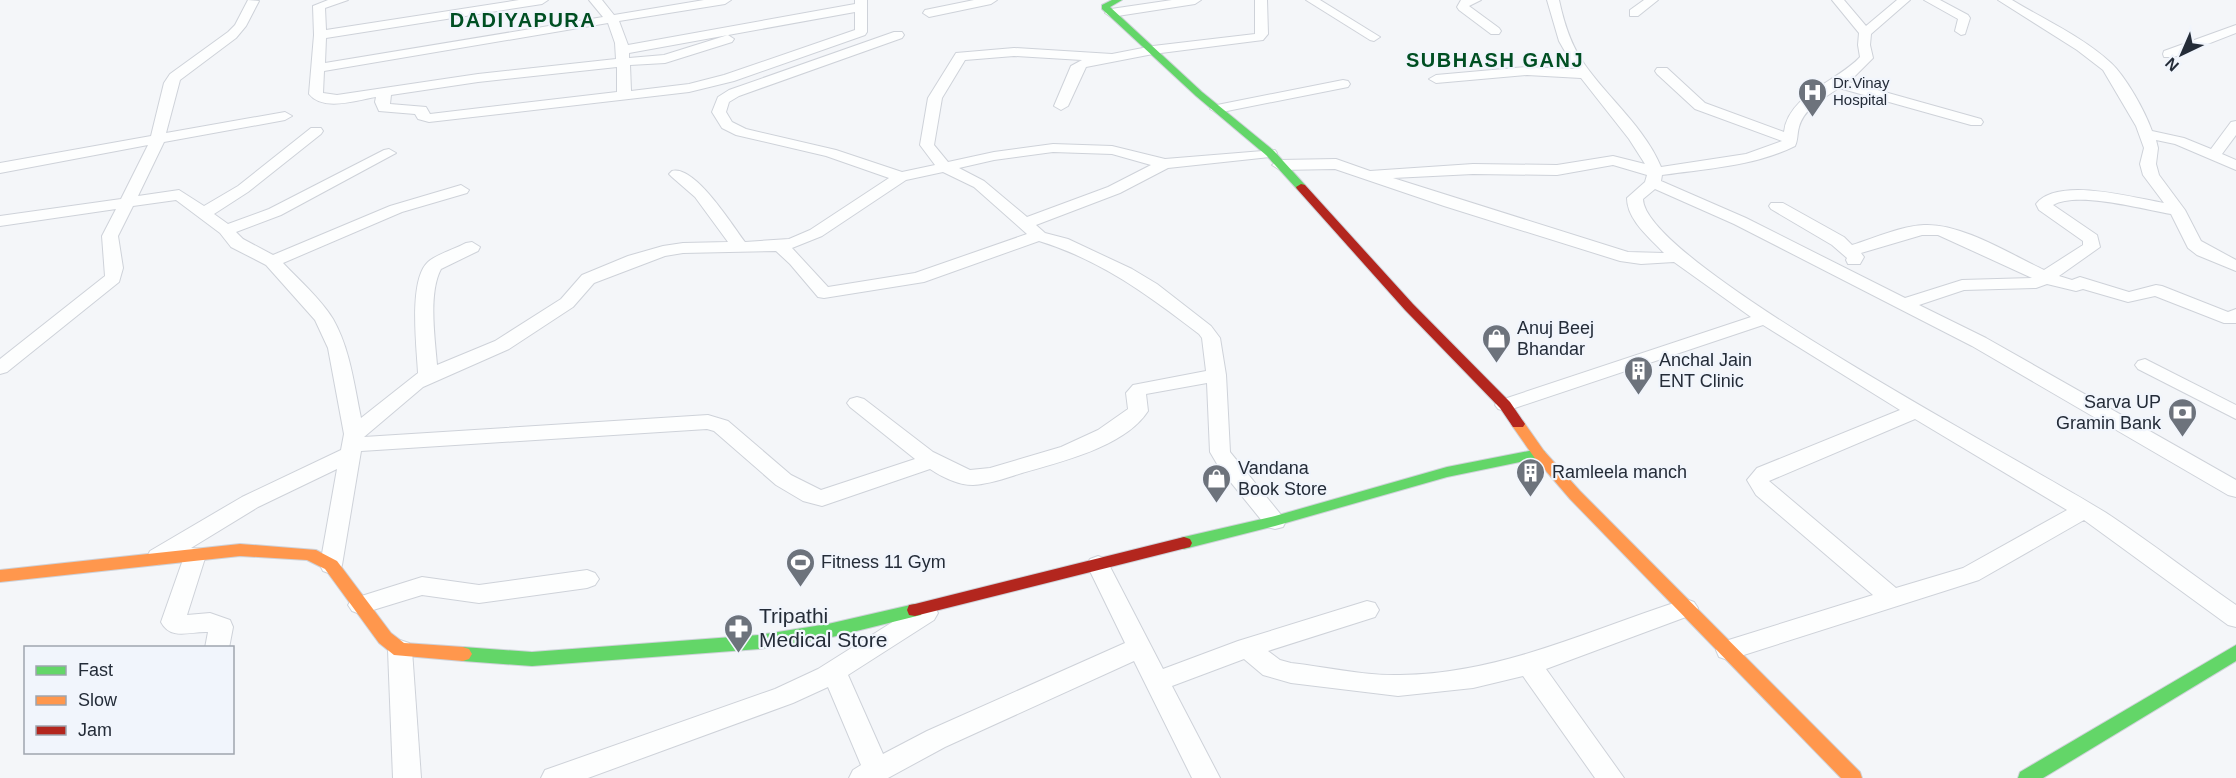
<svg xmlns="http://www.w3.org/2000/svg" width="2236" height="778" font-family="Helvetica,sans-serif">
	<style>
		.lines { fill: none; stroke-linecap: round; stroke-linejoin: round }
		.street-casing { stroke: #ced2d9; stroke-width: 2 }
		.fast-casing { stroke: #ced2d9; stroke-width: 2 }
		.slow-casing { stroke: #ced2d9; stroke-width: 2 }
		.jam-casing { stroke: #ced2d9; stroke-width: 2 }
		.street { fill: #fdfefe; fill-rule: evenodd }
		.fast { fill: #63d668; fill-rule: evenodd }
		.slow { fill: #ff974d; fill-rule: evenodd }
		.jam { fill: #b3261e; fill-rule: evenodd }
		.labels { text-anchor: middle; stroke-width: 4.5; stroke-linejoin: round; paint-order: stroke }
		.far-poi-label { font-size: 15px; fill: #242c38; stroke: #f1f5fc; text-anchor: start }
		.poi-label { font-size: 18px; fill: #242c38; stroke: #f1f5fc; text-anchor: start }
		.far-district-label { font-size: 20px; font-weight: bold; letter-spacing: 1.5px; fill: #004f23; stroke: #f1f5fc }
		.near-poi-label { font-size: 21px; fill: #242c38; stroke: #f1f5fc; text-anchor: start }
	</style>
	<rect width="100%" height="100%" fill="#f4f6f9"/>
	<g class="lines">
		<defs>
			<g id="street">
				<path d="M248 0 259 1 246 26 236 38 180 80 166 133 285 112 292 116 285 120 164 142 138 196 179 190 204 206 238 186 311 128H321L323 131 321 134 248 192 214 214 228 224 269 209 384 150 389 149 396 153 281 215 236 232 243 239 273 255 390 206 461 185 469 190 467 193 402 212 283 263C299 280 320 298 333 319 350 349 354 384 361 418L418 373C417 349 408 280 428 262 437 254 455 249 466 243L472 242 480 247 478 251 441 269C428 293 435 339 437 365L495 341 561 299 582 275 628 256 663 246 683 243 728 242 695 197 672 177 669 174 672 171C695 165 732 225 745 242L789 239 810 230 889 178 826 156 736 135 722 128 712 112 718 97 729 90 894 32H902L904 35 902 38 739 96 729 102 726 112 732 122 746 129 836 150 902 172 935 165 920 145 928 98 956 53 1014 48 1112 54 1153 46 1255 34V0H1267L1268 34 1263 40 1153 54 1086 67 1068 106 1061 110 1054 106 1071 66 1082 60 1014 56 965 60 942 98 934 145 948 162 994 152 1053 144 1112 146 1165 159 1275 150 1277 153 1270 157 1168 168 1120 193 1036 225 1045 233 1068 239 1132 269 1157 284 1211 326 1220 338 1226 375 1230 452 1286 521 1283 527 1275 529 1267 527 1220 469 1210 452 1207 383 1146 394 1148 411C1125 447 1060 462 1022 473 1006 478 990 484 973 485 958 485 942 477 930 469L822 506 803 501 776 485 714 431 707 429 361 451 342 565 339 571 331 574 323 571 320 565 337 469 258 507 191 548 203 549 206 555 187 615 210 613 230 620 233 627 229 648H205L208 632C190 631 171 641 161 622L186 551 158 565 150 563 147 557 150 551 242 497 341 450 344 434 328 348 315 320 266 265 231 247 220 233 176 200 133 206 118 236 123 268 119 282 7 372 0 374V359L105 276 102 236 116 209 0 226V216L121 199 148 145 0 173V163L151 136 164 83 170 74 228 32 235 25ZM1053 152 1112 154 1151 165 1108 187 1027 217 984 181 959 168 994 160ZM943 172 974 187 1027 234 915 273 828 287 792 248 822 236 906 180ZM1039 241C1101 260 1148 295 1199 334L1202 338 1206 371 1133 385 1126 393 1128 409 1098 430 1061 447 990 468 970 470 933 452 864 399 857 397 850 399 847 403 850 407 915 459 821 490 791 475 728 421 708 415 364 437 423 387 509 349 573 307 594 283 665 256 683 253 776 251 790 264 818 297 824 298 924 282Z"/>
				<path d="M328 0H348L325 8 326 30 519 0H548L542 4 326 38 325 63 603 17 589 0H602L614 15 704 0H731L725 4 619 21 628 45 855 4V0H867V32L865 35 734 81 689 92 429 122 418 119 415 114 379 111 375 102 376 97C357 100 323 112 309 94L314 35 313 6ZM855 12V30L724 75 689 84 631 91 630 65 665 63 732 42 734 39 728 35 664 55 629 58V53ZM608 23 615 43 616 59 478 74 337 95 323 93 324 71ZM617 67V92L430 114 426 107 390 104 391 95 478 82Z"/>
				<path d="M974 0H997L991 4 929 17 923 13 925 10Z"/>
				<path d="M1172 0H1201L1195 4 1111 17 1105 13 1111 9Z"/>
				<path d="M1306 0H1320L1380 37 1374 41 1370 40Z"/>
				<path d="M1461 0H1481L1469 6 1499 28 1501 31 1499 34H1491L1459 10 1457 7Z"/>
				<path d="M1547 0H1559C1564 23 1571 46 1585 65 1609 99 1645 128 1661 167L1746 154 1782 141 1695 109 1657 74 1655 71 1657 68H1667L1705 103 1784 132C1788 95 1838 81 1860 57L1858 45 1859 33 1832 0H1844L1866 26 1897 0H1910L1871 34 1870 45 1873 58 1849 82 1981 119 1983 122 1981 125H1971L1839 88C1824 98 1804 108 1799 127 1797 134 1798 140 1795 146 1755 166 1706 169 1662 175L1661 181 1746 218 1905 298 1962 280 2032 278 1938 235H1922L1861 253 1864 257 1860 264H1848L1846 260 1847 258 1832 245 1771 209 1769 206 1771 203H1783L1844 237 1852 245C1875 238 1901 226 1924 225 1961 223 2010 254 2044 270L2083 245V241L2039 210 2036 204C2058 176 2133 198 2164 203L2143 175 2140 164 2144 148 2136 126 2103 70 2077 50 1998 0H2012C2045 20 2083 37 2111 63 2126 77 2145 111 2152 131L2184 138 2211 149 2231 122 2236 121V135L2222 154 2236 160V170L2175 144 2156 140 2158 148 2156 164 2159 175 2185 210 2201 241 2236 260V271L2197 255 2188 248 2171 214C2141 209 2078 191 2053 205L2097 235 2100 247 2059 276 2072 280 2080 277 2129 292 2156 285 2162 286 2228 312 2236 309V323H2224L2155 296 2128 302 2083 289 2076 291 2047 284 2036 288 1964 290 1919 305 1986 338 2236 480V497L2228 495 1972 346 1734 224 1655 189 1643 199C1644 264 2043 471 2111 516 2153 544 2194 576 2236 605V627L2228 625 2084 520 1979 580 1728 660 1719 657 1716 650 1719 643 1873 595 1756 495 1747 480 1757 468 1900 410 1763 325 1512 409 1505 411 1498 409 1495 405 1498 401 1751 317 1674 262 1641 264 1620 261 1444 206 1335 169 1280 170 1272 165 1280 160 1336 159 1370 171 1473 164 1557 165 1613 156 1645 164 1629 139 1581 78 1527 75 1436 83 1429 79 1436 75 1527 67 1575 69 1559 41ZM1613 165 1647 175 1645 182 1627 198C1627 220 1650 238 1664 253L1628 252 1393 178 1473 174 1557 175ZM1915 419 2067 510 1963 568 1896 588 1769 481Z"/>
				<path d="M1644 0H1658L1638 16H1630V10Z"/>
				<path d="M1924 0H1940L1968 15 1970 18 1965 34 1961 35 1955 31 1958 19Z"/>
				<path d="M2236 25V33L2174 57H2164L2163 54 2164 51Z"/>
				<path d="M1343 80 1348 81 1350 84 1348 87 1217 113 1210 109 1217 105Z"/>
				<path d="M2145 359 2236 405V419L2138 369 2135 365 2138 361Z"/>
				<path d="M1098 556 1106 559 1163 669 1238 641 1367 601 1375 603 1379 610 1375 617 1268 651 1280 660 1291 663C1326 667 1365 676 1400 675 1502 674 1591 629 1686 599L1694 602 1698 608 1694 614 1546 669 1624 778H1595L1523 676 1473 688 1398 696 1291 683 1263 675 1244 659 1172 686 1220 778H1192L1134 661 945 747 888 778H849L853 770 861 765 828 687 793 703 588 778H541L545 770 775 689 818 669 918 606 926 604 934 606 938 613 934 620 848 675 883 754 927 731 1125 643 1087 565 1090 559Z"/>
				<path d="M587 570 595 573 599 579 595 585 587 588 479 603 422 595 360 614 352 611 348 605 352 599 422 577 479 585Z"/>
				<path d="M400 640 409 643 412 650 421 778H393L388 650 391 643Z"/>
			</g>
			<g id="fast">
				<path d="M1112 0H1122L1110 7 1202 92 1274 151 1305 185V189H1297L1266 155 1196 96 1102 9V5Z"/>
				<path d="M1539 449 1544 451 1546 454 1544 457 1447 477 1275 526 1184 549 1178 547 1176 543 1178 539 1184 537 1275 516 1447 467Z"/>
				<path d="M915 604 921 605 923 610 921 615 828 638 759 649 532 666 463 661 457 659 454 654 457 649 463 647 532 652 759 635 828 624Z"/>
				<path d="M2236 645V661L2043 778H2018L2020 772Z"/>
			</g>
			<g id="slow">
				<path d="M1518 419 1523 421 1544 451 1580 491 1860 772 1862 778H1841L1570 499 1534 457 1513 427 1511 424 1513 421Z"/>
				<path d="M240 544 316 550 337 561 391 633 404 643 463 647 469 649 472 654 469 659 463 661 394 655 379 643 325 569 307 560 240 556 0 582V570Z"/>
			</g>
			<g id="jam">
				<path d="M1301 184 1305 185 1413 304 1510 402 1525 424 1523 427H1513L1500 408 1405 310 1297 189 1296 187Z"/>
				<path d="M1184 537 1190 539 1192 543 1190 547 915 616 909 615 907 610 909 605 915 604Z"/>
			</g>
		</defs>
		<!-- street casing -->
		<use href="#street" class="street-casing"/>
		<!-- fast casing -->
		<use href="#fast" class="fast-casing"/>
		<!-- slow casing -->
		<use href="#slow" class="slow-casing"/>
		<!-- jam casing -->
		<use href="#jam" class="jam-casing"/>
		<!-- street -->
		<use href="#street" class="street"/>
		<!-- fast -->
		<use href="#fast" class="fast"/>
		<!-- slow -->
		<use href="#slow" class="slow"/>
		<!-- jam -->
		<use href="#jam" class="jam"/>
	</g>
	<!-- icons -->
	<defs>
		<symbol id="hospital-pin" viewBox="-11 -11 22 30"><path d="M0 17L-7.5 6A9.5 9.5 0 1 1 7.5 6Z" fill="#6d737c" stroke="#f1f5fc"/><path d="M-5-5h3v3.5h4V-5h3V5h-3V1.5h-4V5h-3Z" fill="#fff"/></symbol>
		<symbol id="shop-pin" viewBox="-11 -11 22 30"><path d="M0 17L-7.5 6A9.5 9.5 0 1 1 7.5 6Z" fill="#6d737c" stroke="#f1f5fc"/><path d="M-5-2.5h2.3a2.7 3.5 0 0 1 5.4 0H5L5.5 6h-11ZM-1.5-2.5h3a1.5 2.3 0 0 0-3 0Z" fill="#fff"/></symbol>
		<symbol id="building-pin" viewBox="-11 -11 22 30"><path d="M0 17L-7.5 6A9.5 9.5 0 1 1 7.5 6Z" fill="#6d737c" stroke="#f1f5fc"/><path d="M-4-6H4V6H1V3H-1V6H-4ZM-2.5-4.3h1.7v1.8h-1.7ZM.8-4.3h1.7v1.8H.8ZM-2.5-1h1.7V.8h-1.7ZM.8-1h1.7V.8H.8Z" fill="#fff"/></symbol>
		<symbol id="bank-pin" viewBox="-11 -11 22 30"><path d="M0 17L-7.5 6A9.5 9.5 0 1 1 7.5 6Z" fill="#6d737c" stroke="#f1f5fc"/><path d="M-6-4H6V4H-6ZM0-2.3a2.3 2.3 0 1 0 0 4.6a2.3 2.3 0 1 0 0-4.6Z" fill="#fff"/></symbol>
		<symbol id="stadium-pin" viewBox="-11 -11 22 30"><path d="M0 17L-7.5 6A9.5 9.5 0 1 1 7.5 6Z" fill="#6d737c" stroke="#f1f5fc"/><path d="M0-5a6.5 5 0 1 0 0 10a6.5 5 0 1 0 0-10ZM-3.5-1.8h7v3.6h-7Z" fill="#fff"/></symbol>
		<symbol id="pharmacy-pin" viewBox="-11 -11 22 30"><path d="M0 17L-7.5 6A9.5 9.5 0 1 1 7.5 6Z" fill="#6d737c" stroke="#f1f5fc"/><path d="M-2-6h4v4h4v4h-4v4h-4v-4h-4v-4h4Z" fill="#fff"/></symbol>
	</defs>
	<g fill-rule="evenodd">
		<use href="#hospital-pin" x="1796" y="76" width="33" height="45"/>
		<use href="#shop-pin" x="1480" y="322" width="33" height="45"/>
		<use href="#building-pin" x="1622" y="354" width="33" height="45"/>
		<use href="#bank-pin" x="2166" y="396" width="33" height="45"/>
		<use href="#building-pin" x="1514" y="456" width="33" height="45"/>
		<use href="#shop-pin" x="1200" y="462" width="33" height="45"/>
		<use href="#stadium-pin" x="784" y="546" width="33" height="45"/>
		<use href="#pharmacy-pin" x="722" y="612" width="33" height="45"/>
	</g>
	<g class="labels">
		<!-- far-poi labels -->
		<g class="far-poi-label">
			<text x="1833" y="88">Dr.Vinay<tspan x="1833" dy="17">Hospital</tspan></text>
		</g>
		<!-- poi labels -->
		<g class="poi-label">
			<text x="1517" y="334">Anuj Beej<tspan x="1517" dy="21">Bhandar</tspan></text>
			<text x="1659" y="366">Anchal Jain<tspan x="1659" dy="21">ENT Clinic</tspan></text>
			<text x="2161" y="408" text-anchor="end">Sarva UP<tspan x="2161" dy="21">Gramin Bank</tspan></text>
			<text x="1238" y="474">Vandana<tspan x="1238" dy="21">Book Store</tspan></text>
			<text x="1552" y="478">Ramleela manch</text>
			<text x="821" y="568">Fitness 11 Gym</text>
		</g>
		<!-- far-district labels -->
		<g class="far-district-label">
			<text x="523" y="27">DADIYAPURA</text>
			<text x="1495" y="67">SUBHASH GANJ</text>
		</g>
		<!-- near-poi labels -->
		<g class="near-poi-label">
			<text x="759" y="623">Tripathi<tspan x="759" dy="24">Medical Store</tspan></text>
		</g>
	</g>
	<!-- legend -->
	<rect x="24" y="646" width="210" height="108" fill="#f1f5fc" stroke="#9fa5ae" stroke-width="1.5"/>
	<rect x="36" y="666" width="30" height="9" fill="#63d668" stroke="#9fa5ae" stroke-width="1.5"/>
	<text x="78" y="676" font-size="18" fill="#242c38">Fast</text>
	<rect x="36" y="696" width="30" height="9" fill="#ff974d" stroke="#9fa5ae" stroke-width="1.5"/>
	<text x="78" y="706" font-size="18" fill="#242c38">Slow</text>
	<rect x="36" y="726" width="30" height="9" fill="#b3261e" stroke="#9fa5ae" stroke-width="1.5"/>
	<text x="78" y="736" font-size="18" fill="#242c38">Jam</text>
	<!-- north arrow -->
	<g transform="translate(2182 54) rotate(224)" stroke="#f1f5fc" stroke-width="4.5" paint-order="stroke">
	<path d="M0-4.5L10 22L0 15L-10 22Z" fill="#242c38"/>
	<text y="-9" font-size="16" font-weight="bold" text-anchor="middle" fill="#242c38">N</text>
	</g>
</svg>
